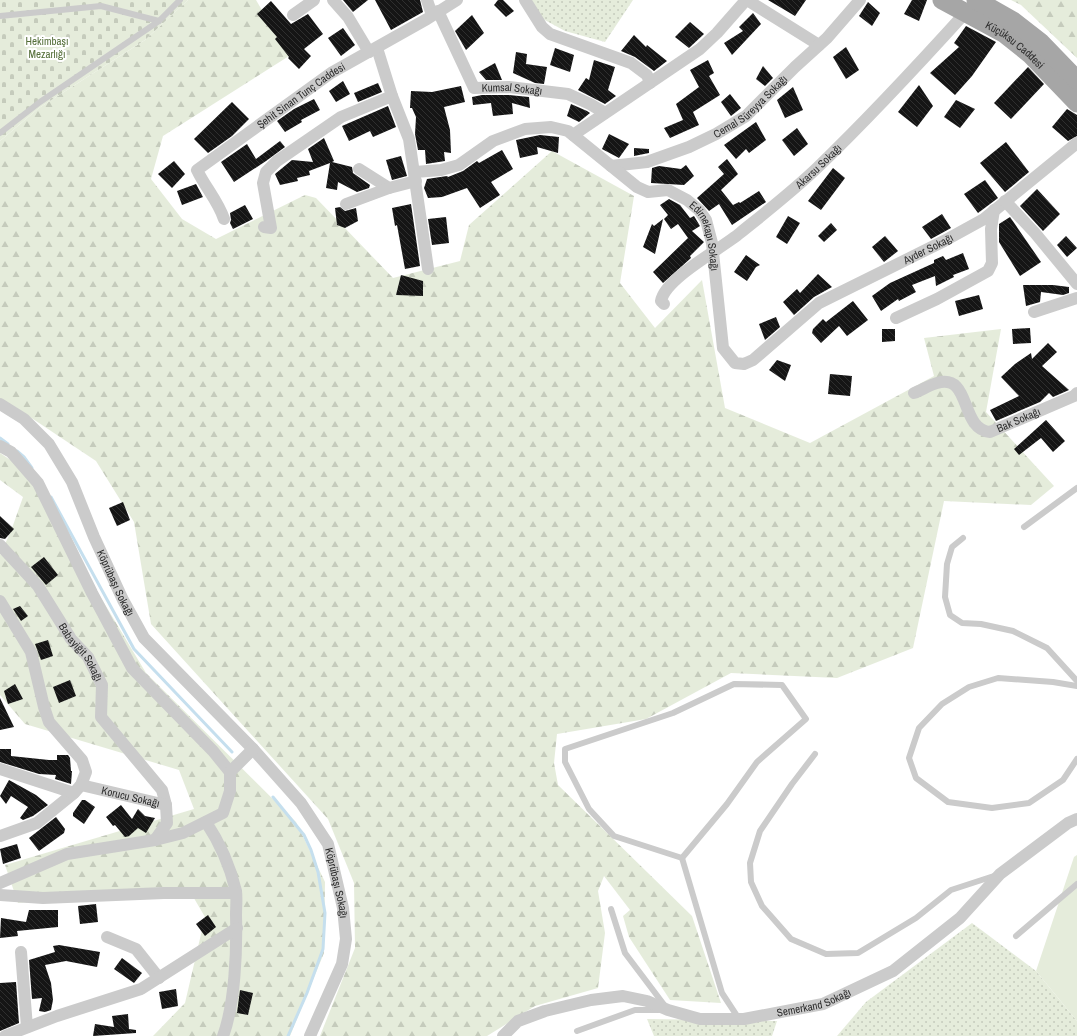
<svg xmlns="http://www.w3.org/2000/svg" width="1077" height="1036" font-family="'Archivo Narrow',sans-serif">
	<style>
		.green { fill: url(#green-dots) }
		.forest { fill: url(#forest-firs) }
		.cemetery { fill: url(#cemetery-stones) }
		.pitch { fill: #e5ecdb }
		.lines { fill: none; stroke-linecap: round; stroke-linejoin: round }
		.stream { stroke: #c5dfee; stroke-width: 3 }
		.building { fill: url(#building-back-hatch) }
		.service { stroke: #cbcbcb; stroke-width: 6 }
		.minor { stroke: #cbcbcb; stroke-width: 12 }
		.primary { stroke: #a6a6a6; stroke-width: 19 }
		.labels { text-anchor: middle; stroke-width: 4; stroke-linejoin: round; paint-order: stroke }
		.park-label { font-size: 11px; fill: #536d38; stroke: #fff }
		.street-label { font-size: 11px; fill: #2e2e2e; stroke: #fff }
	</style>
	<defs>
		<pattern id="green-dots" width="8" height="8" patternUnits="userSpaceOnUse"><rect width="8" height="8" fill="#e5ecdb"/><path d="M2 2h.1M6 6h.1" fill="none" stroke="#c5cbbc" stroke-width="1.8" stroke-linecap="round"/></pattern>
		<pattern id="forest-firs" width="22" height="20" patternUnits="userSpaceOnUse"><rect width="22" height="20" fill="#e5ecdb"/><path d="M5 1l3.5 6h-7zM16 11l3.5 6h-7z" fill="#c5cbbc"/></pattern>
		<pattern id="cemetery-stones" width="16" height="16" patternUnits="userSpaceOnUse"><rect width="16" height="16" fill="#e5ecdb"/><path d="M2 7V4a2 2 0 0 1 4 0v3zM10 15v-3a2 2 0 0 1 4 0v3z" fill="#c5cbbc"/></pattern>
		<pattern id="building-back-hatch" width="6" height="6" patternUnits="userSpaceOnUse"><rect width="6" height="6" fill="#151515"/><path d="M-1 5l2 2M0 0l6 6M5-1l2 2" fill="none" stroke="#2f2f2f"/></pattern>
	</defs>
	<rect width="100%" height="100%" fill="#fff"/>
	<!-- green -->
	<g class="green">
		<path d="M531 0H633L605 42 565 31 543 19Z"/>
		<path d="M972 923 1036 971 1077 1021V1036H837L866 1002Z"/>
		<path d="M647 1019 777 1021 772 1036H654Z"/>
	</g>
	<!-- forest -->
	<g class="forest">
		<path d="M188 0H256L289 56 163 136 151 179 182 219 216 239 305 195 316 198 393 278 460 261 469 225 552 151 634 196 620 283 655 328 702 280 725 408 810 443 934 376 924 338 1001 329 986 412 1054 486 1031 505 944 501 913 648 837 678 731 673 646 719 557 734 554 763 558 785 692 916 721 1003 670 1000 629 937 623 916 630 910 604 876 598 891 605 933 598 988 535 1006 487 1036H320L355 948 354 883 328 819 151 624 134 522 96 461 12 405 0 401V141L39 108 145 40Z"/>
		<path d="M1011 0H1077V58L1021 5Z"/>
		<path d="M0 453 24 469 146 673 296 822 325 882 324 953 290 1036H153L185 1003 205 917 188 888 18 903 5 865 194 809 179 770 25 724 0 695V555L11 531 23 497 0 480Z"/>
	</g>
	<!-- cemetery -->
	<path class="cemetery" d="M0 0H188L145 40 39 108 0 141Z"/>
	<!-- pitch -->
	<path class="pitch" d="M1077 855V1021L1036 971 1074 857Z"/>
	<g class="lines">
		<!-- stream -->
		<g class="stream">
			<path d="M0 438 8 444"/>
			<path d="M17 451 24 457 32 468"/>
			<path d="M51 497 134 649 232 752"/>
			<path d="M273 797 304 835 311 850 318 872 325 913 323 949 307 993 288 1036"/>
		</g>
	</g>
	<!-- building -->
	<g class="building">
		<path d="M343 0H368L353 12Z"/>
		<path d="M375 0H420L423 12 391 30Z"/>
		<path d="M498 0H503L514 11 506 17 494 5Z"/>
		<path d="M768 0H806L795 16Z"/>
		<path d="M912 0H927L919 21 904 14Z"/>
		<path d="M271 1 291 24 308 14 323 34 304 49 311 56 299 69 288 58 289 57 275 39 277 37 257 14Z"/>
		<path d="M868 2 880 13 872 26 859 16Z"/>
		<path d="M753 13 761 24 732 55 724 43 743 31 739 27Z"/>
		<path d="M472 15 484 33 466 50 455 31Z"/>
		<path d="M690 22 704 34 689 48 675 37Z"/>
		<path d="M966 26 996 42 972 76 955 95 930 73 959 47 954 43Z"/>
		<path d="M343 28 355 45 341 56 328 38Z"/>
		<path d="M634 35 646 47 647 45 667 61 654 71 635 57 621 51Z"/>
		<path d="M846 47 859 70 846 79 833 57Z"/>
		<path d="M555 48 574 55 570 72 550 65Z"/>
		<path d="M516 52 527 54 526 64 547 67 544 84 535 83 513 73Z"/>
		<path d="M594 60 615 67 608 90 616 96 605 104 578 90 586 78 589 80Z"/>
		<path d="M708 60 714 73 709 76 720 95 693 112 699 125 670 138 664 128 683 120 676 104 699 87 690 70Z"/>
		<path d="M495 63 502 80H486L479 72Z"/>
		<path d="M763 66 773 78 765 86 756 79Z"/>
		<path d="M1028 67 1044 84 1011 119 994 103Z"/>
		<path d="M343 81 350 94 336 102 329 91Z"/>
		<path d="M378 83 382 92 358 102 354 93Z"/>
		<path d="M919 85 933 106 917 127 898 112Z"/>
		<path d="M461 86 465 102 444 107 450 130 451 153 444 152 445 161 426 164 425 150H418L415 134 416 117 412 108H410L411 91 432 92Z"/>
		<path d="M793 87 803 110 785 118 777 100Z"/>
		<path d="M730 94 741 108 731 116 721 102Z"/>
		<path d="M482 95H509L529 97 530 108 512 103 513 114 493 116 491 103 473 105 472 97Z"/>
		<path d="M314 99 320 110 301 120 302 122 285 132 277 121 294 109Z"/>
		<path d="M956 100 975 109 960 128 944 117Z"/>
		<path d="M232 102 249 119 232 136 208 153 194 139Z"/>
		<path d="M571 104 587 111 590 113 579 122 567 116Z"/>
		<path d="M388 106 396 127 373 137 370 131 349 141 342 126Z"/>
		<path d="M1067 109 1077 115V136L1068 141 1052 127Z"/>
		<path d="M756 122 766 140 749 153 746 149 736 159 724 145Z"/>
		<path d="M797 128 808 144 794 156 782 140Z"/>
		<path d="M609 134 629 144 619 158 602 149Z"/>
		<path d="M540 135 559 137 558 153 537 147 538 154 520 158 516 140Z"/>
		<path d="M324 138 334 161 332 162 352 167 353 173 370 185 369 188 357 192 338 182 337 190 326 188 330 163 309 171 310 175 297 178 298 181 280 185 275 174 292 160 313 162 308 149Z"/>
		<path d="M280 141 285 147 266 161 234 182 221 162 247 144 256 159Z"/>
		<path d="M1006 142 1029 172 1005 192 980 163Z"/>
		<path d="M634 148 649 149V153L634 156Z"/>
		<path d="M502 150 513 169 491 182 500 195 480 208 467 188 442 197 428 198 424 188 427 179 447 176 448 177 463 171 477 161 479 163Z"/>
		<path d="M401 156 407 176 392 180 386 160Z"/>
		<path d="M727 159 738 174 721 190 733 205 739 202 740 203 759 191 766 202 732 225 719 204 709 211 697 198 724 174 718 167Z"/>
		<path d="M174 161 185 174 172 188 158 174Z"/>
		<path d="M686 165 694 176 684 185 651 183 652 168 659 166 681 169Z"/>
		<path d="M833 168 845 178 821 210 808 201Z"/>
		<path d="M985 180 998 198 978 213 964 194Z"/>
		<path d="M196 184 203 197 182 205 177 191Z"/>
		<path d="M1037 189 1060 214 1043 231 1020 206Z"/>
		<path d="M669 199 680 205 690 218 694 216 700 226 692 231 704 242 690 256 691 258 663 283 653 272 688 238 678 224 671 229 664 219 668 215 660 205Z"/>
		<path d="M411 204 420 266 405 269 397 225 395 226 392 208Z"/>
		<path d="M245 205 253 219 233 229 230 223 231 220 230 213Z"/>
		<path d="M340 207 345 211 356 208 358 221 345 228 337 225 335 208Z"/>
		<path d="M942 214 951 228 931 239 922 227Z"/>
		<path d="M788 216 800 223 787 244 776 237Z"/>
		<path d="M446 217 449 243 432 245 428 219Z"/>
		<path d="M1010 217 1041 262 1020 276 999 242V224Z"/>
		<path d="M663 219 655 254 643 247 652 224 654 226Z"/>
		<path d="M831 223 837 230 824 242 818 236Z"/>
		<path d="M885 236 898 251 884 262 872 247Z"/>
		<path d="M1066 236 1077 248 1067 257 1057 245Z"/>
		<path d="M963 253 969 269 953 275 954 277 936 286 935 276 912 285 916 292 899 301 898 299 881 311 872 296 890 283 934 263V260L943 256 946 260Z"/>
		<path d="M746 255 760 265 756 267 747 281 734 272Z"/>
		<path d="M818 274 832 287 814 297 794 315 783 302 797 289 800 293Z"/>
		<path d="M401 275 423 281V296L396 295Z"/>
		<path d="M1023 285H1053L1069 287V293L1063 295 1041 292 1040 302 1026 306Z"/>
		<path d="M979 295 983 309 959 316 955 301Z"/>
		<path d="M853 301 868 320 847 336 839 326 821 343 812 333 813 329 823 319 826 322Z"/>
		<path d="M776 317 780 327 765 340 759 324Z"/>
		<path d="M1030 328 1031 343 1013 344 1012 329Z"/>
		<path d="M882 329H895V341L882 342Z"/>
		<path d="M1048 343 1057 352 1042 366 1069 390 1053 397 1049 393 1040 402 996 421 990 410 1019 396 1001 377 1015 364 1031 353 1032 359Z"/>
		<path d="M777 360 791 365 785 381 769 370Z"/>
		<path d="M830 374 852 376 850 396 828 394Z"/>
		<path d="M1046 420 1065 441 1053 452 1041 438 1019 455 1014 449Z"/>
		<path d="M123 502 130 520 117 526 109 508Z"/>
		<path d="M0 516 14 529 5 539 0 538Z"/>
		<path d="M44 557 58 575 46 585 31 567Z"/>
		<path d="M20 606 28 616 21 621 13 609Z"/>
		<path d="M48 640 53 656 41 660 35 644Z"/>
		<path d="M70 680 76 696 59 703 53 687Z"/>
		<path d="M15 684 23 699 8 704 4 691Z"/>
		<path d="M0 698 14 727 0 730Z"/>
		<path d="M0 749H11V756L49 760H57V755H68L70 758 71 771H72L71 784 55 779 56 775 39 774 0 762Z"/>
		<path d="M9 780 36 795 48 805 33 816 23 820 20 818 28 807 11 796 6 804 0 796Z"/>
		<path d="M82 800H85L95 807 84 824 73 816V813Z"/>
		<path d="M121 805 132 819 138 809 145 816 155 818 146 833 138 828 129 836 125 837 115 825 113 826 106 817Z"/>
		<path d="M56 817 65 829 64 833 39 851 29 838Z"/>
		<path d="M17 844 21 858 3 864 0 849Z"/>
		<path d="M96 904 98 922 80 924 78 906Z"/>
		<path d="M29 910H58V927L17 931 18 936 0 938 1 918 26 922Z"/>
		<path d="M208 915 216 927 205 936 196 924Z"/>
		<path d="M59 945 100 952 97 967 66 961 45 965 51 983 53 1000 51 1010 45 1012 39 1011 42 998 32 999 29 960 55 952 53 946Z"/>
		<path d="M122 958 142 973 134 983 114 969Z"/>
		<path d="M16 982 19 1023 0 1031V983Z"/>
		<path d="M176 989 178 1006 162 1009 159 992Z"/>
		<path d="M240 990 253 993 248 1015 237 1013Z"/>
		<path d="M128 1014 129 1029 136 1030V1033L93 1036 95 1024 114 1027 112 1016Z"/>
	</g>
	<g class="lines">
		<!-- service -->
		<g class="service">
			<path d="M0 16 101 6 159 21"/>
			<path d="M0 133 40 102 159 21 180 0"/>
			<path d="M1024 527 1077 488"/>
			<path d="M963 538 952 547 947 564 945 597 950 615 962 623 981 624 1013 631 1047 648 1077 681"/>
			<path d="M734 684 782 685 806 719 757 762 727 804 682 858 614 836 589 809 565 762V749L673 713Z"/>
			<path d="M1077 686 1053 682 998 678 969 687 942 704 919 728 909 758 916 778 948 802 992 808 1029 803 1063 780 1077 759"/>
			<path d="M815 754 792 784 760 831 750 863 751 882 762 906 791 939 826 954 858 953 916 918 951 890 997 875"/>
			<path d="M682 858 722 993 739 1019"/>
			<path d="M611 909 625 953 665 1006"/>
			<path d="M1016 936 1077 884"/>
			<path d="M577 1031 635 1010H660"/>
		</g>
		<!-- minor -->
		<g class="minor">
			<path d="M333 0 348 17 369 52"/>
			<path d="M427 0 432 15"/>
			<path d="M525 0 542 27 550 34 631 63 647 75 650 83"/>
			<path d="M747 0 819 45"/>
			<path id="s1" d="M438 11 474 88 509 87 568 94 590 104 605 113"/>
			<path d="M293 15 314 0"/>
			<path d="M377 48 392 96"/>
			<path d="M573 135 700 49 717 33 746 0"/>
			<path id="s2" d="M611 166 647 162 689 147 716 134 746 116 795 67 827 38 860 0"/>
			<path d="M359 169 389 188 416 181"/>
			<path id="s3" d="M415 172 441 170 459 165 493 141 525 129 551 127 568 131 637 187 648 192 668 190 687 200 699 210 706 220 712 243 723 348 735 363 744 364 753 360 819 303 944 241 984 219 1077 143"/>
			<path d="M1005 201 1035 233 1077 284"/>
			<path d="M346 204 389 188"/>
			<path id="s4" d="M224 219C218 201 205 187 197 170L331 73 427 19 457 0"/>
			<path d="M264 227 271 228 263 183 266 172 277 161 341 117 392 96 409 139 428 269"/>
			<path id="s5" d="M664 304 661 301C665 278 721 249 740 233 766 212 793 191 817 168 869 118 918 65 966 12"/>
			<path d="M1034 312 1077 298"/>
			<path d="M896 318 937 299 988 271 992 263 991 229 994 210"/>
			<path id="s6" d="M914 393C922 390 929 385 937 383 972 373 959 429 990 432L1074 396 1077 393"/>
			<path id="s7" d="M0 404 24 419 49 444 72 482 94 537 123 600 144 638 253 749 301 803 328 844 343 908 346 939 342 964 310 1036"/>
			<path d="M0 446 11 452 38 483 92 593 132 668 213 751 230 772V791L223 813 183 833 155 840 67 854 0 883"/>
			<path id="s8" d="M0 545 38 586 71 639 88 657 102 685 101 717 162 790 166 805"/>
			<path d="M0 601 31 652 44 707 49 722 82 760 86 772 81 785 74 793 37 823 0 836"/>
			<path d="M0 769 74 793"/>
			<path d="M230 772 253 749"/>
			<path id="s9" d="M81 785 166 805 167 823 155 840"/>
			<path d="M206 822C220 843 230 866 236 891 237 899 236 908 236 915 237 950 235 1004 223 1036"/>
			<path d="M0 895 43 898 164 893H236"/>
			<path d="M107 937 136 949 159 978"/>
			<path d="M21 952 27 1027"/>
			<path d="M5 1036 57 1016 141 989 237 928"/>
			<path id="s10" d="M503 1036 518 1021 545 1011 591 1000 623 996 647 1001 668 1010 700 1019H744L823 1004 893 971 960 918 1000 874 1068 823 1077 819"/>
		</g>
		<!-- primary -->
		<g class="primary">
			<path id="s11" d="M942 0 1005 34 1030 54 1077 103"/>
			<path d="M976 0 1013 21 1040 42 1077 80"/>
		</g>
	</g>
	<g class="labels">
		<!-- park labels -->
		<g class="park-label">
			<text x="47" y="45">Hekimbaşı<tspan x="47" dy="13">Mezarlığı</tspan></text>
		</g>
		<!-- street labels -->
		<g class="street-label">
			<text dy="4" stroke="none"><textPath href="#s11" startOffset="86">Küçüksu Caddesi</textPath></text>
			<text dy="4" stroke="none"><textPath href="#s1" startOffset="123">Kumsal Sokağı</textPath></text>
			<text dy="4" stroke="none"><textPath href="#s4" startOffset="184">Şehit Sinan Tunç Caddesi</textPath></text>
			<text dy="4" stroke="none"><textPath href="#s2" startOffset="155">Cemal Süreyya Sokağı</textPath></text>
			<text dy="4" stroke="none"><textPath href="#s5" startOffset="213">Akarsu Sokağı</textPath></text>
			<text dy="4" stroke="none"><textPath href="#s3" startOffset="349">Edirnekapı Sokağı</textPath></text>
			<text dy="4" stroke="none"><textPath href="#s3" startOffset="711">Ayder Sokağı</textPath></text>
			<text dy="4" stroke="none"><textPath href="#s6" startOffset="136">Bak Sokağı</textPath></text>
			<text dy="4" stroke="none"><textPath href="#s7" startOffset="218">Köprübaşı Sokağı</textPath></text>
			<text dy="4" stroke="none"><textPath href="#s8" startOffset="135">Babayiğit Sokağı</textPath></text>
			<text dy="4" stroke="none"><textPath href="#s9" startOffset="51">Korucu Sokağı</textPath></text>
			<text dy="4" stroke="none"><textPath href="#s7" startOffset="597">Köprübaşı Sokağı</textPath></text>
			<text dy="4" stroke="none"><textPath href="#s10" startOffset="326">Semerkand Sokağı</textPath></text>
		</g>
	</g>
</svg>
